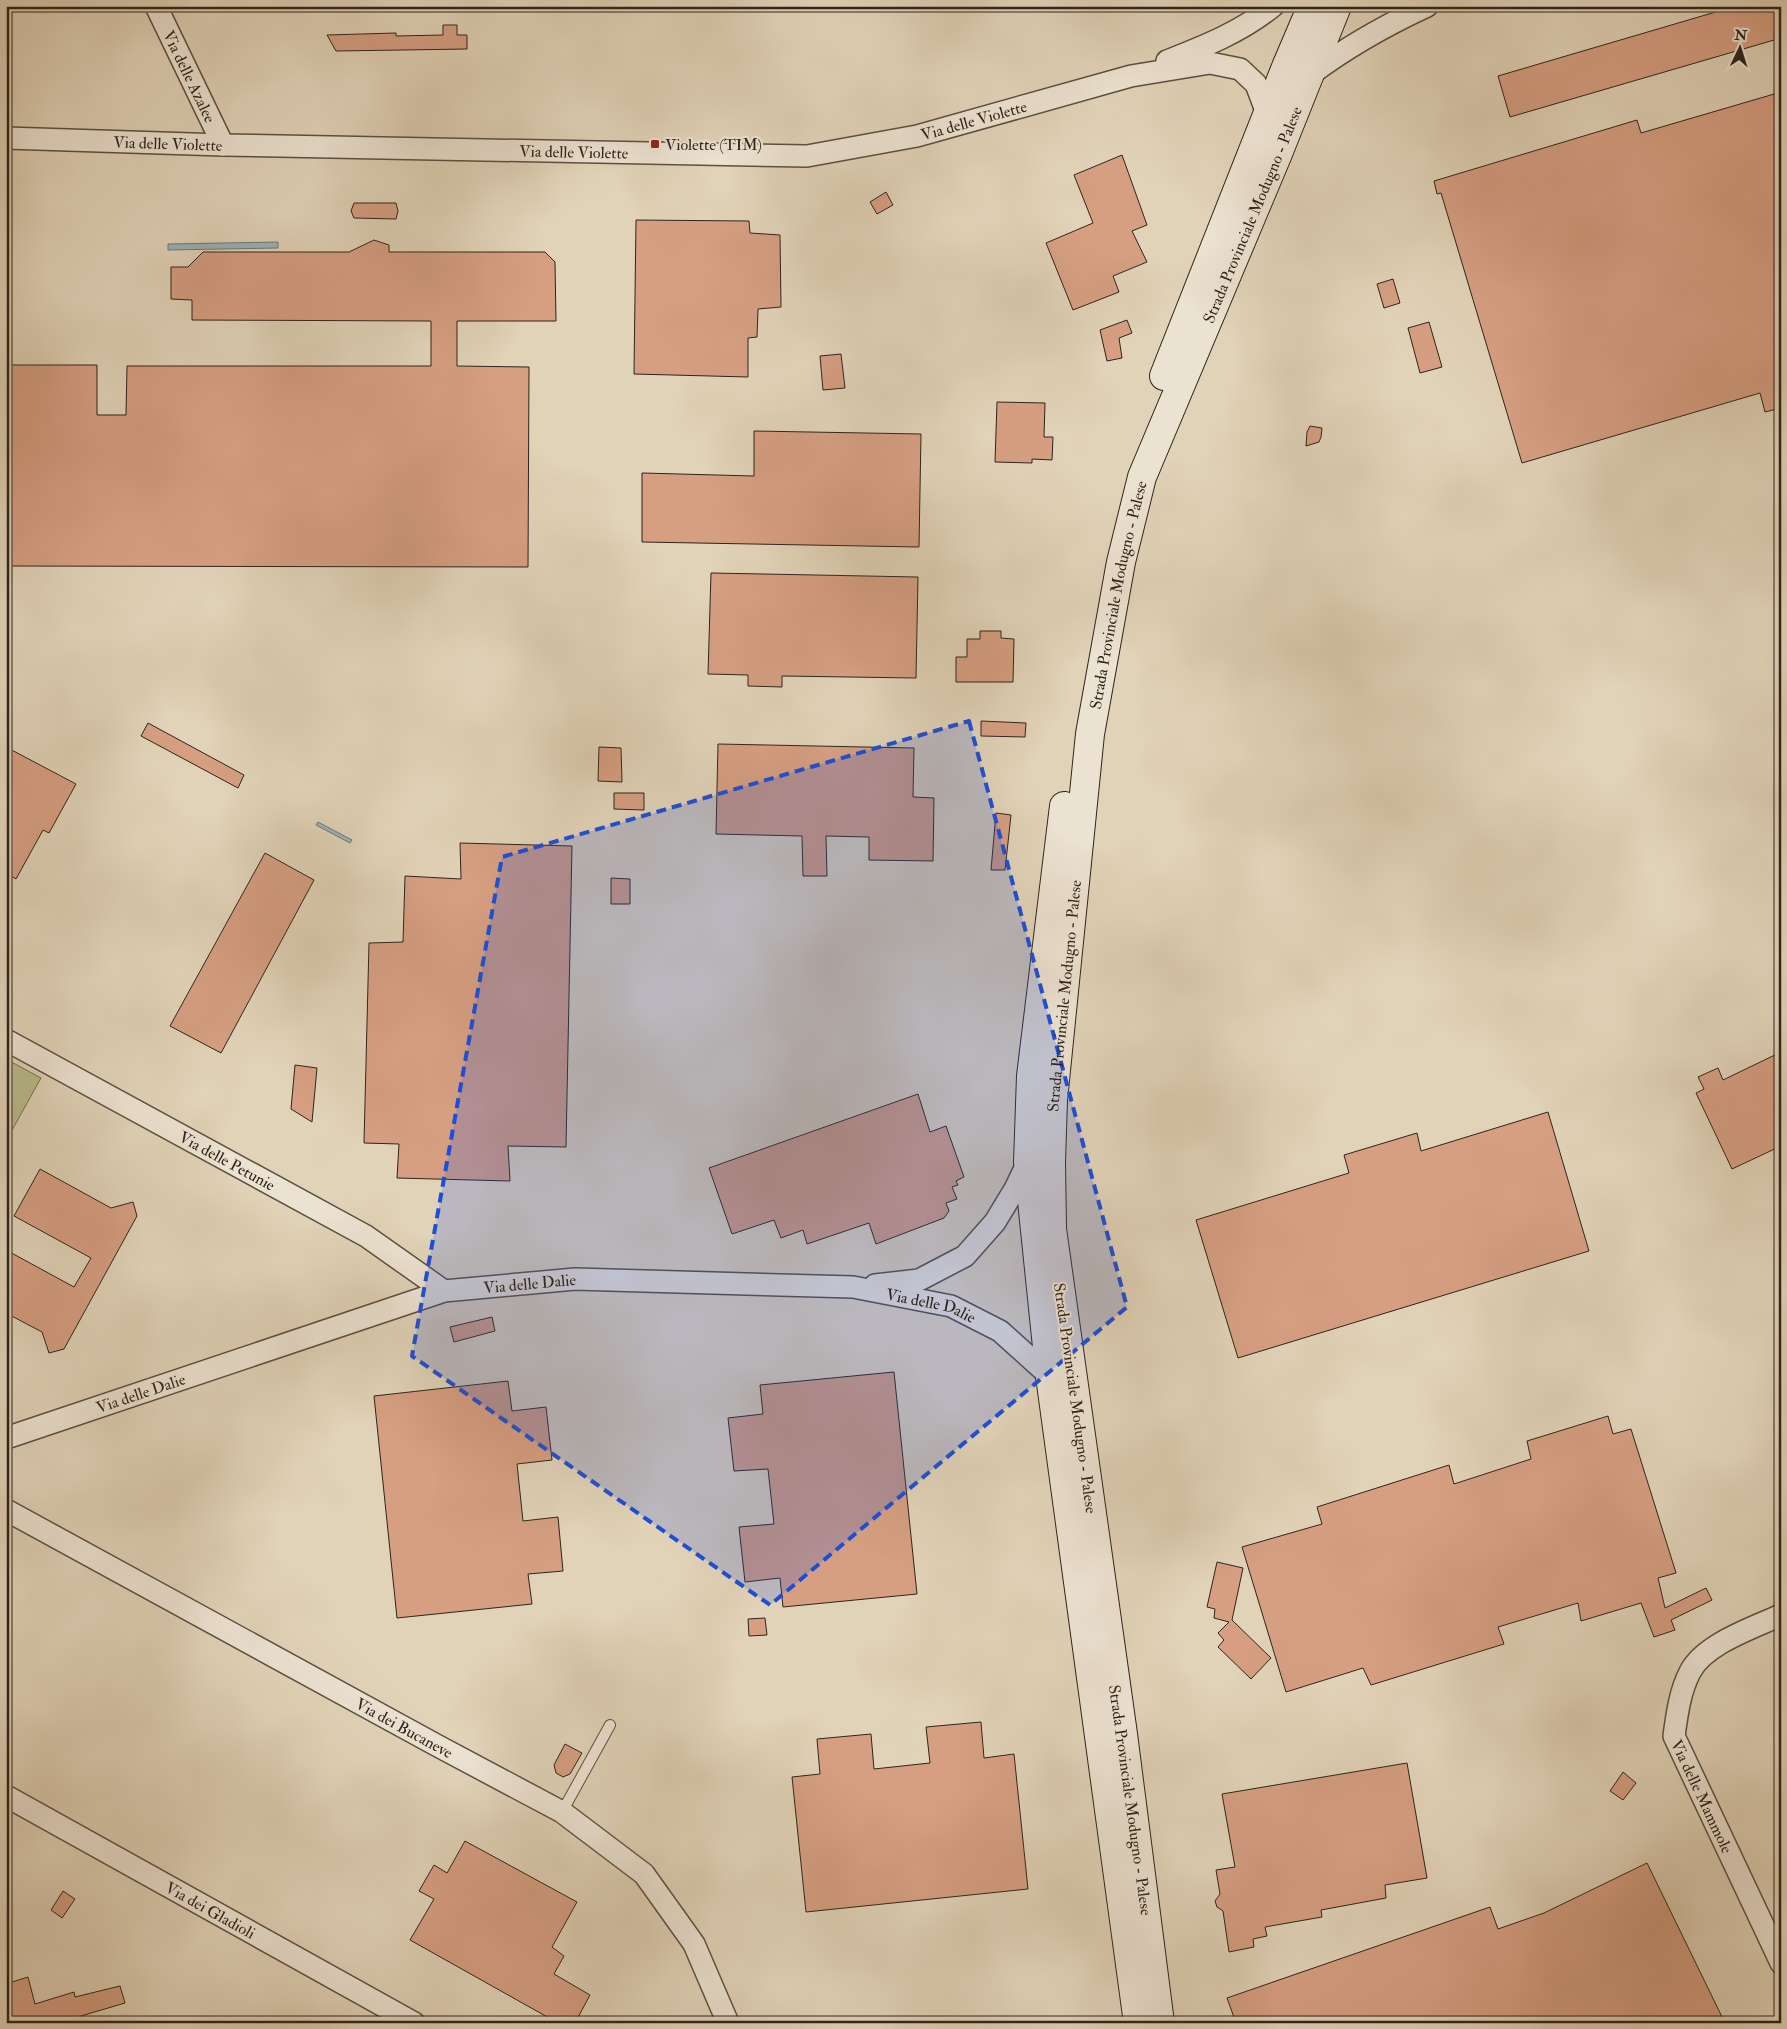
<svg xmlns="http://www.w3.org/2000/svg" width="1787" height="2029" font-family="'IM FELL Double Pica',serif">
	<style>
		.green { fill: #b9bb8a; stroke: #747052 }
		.water { fill: #9ab4ba; stroke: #6f7a7a }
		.building { fill: #d69f82; stroke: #2e241b }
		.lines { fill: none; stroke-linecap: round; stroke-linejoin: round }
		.service-casing { stroke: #5b5042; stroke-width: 12 }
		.minor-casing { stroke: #5b5042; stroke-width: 24 }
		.secondary-casing { stroke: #2e241b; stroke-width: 30 }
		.service { stroke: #ece2d1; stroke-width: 10 }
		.minor { stroke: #ece2d1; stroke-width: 21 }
		.secondary { stroke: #ece2d1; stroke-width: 28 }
		.marked { fill: #1d4ed8; fill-opacity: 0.2; stroke: #1d4ed8; stroke-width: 4; stroke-dasharray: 10 6; stroke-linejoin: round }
		.poi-dot { fill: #8f2418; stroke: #ece2d1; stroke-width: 2 }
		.labels { text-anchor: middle; stroke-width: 4; stroke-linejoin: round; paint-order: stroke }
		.street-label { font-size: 16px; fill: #2e241b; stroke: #ece2d1 }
		.poi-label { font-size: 16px; fill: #2e241b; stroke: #ece2d1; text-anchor: start }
	</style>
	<rect width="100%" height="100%" fill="#e1d3b8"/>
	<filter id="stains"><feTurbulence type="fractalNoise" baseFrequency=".004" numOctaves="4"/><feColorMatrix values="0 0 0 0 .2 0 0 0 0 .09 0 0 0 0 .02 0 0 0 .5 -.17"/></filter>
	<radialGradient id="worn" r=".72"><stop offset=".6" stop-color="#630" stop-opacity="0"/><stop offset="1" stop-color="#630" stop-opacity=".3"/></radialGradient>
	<!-- green -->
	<path class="green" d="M6 1059 41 1078 6 1141Z"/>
	<!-- water -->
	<g class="water">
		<path d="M278 242V248L168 250V244Z"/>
		<path d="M318 822 352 840 350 843 316 825Z"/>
	</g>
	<!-- building -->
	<g class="building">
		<path d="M1736 6H1781V38L1510 117 1498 76Z"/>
		<path d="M443 25H457V35H467V49L336 51 327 35 396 33V36L443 35Z"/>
		<path d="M1781 92V408L1765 412 1760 393 1522 463 1441 193 1437 194 1434 181 1637 120 1641 133Z"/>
		<path d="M1122 155 1147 225 1132 231 1147 262 1113 276 1119 292 1073 310 1046 243 1093 223 1074 175Z"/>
		<path d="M886 192 893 205 877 214 870 202Z"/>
		<path d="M354 203H396L398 211 396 219 354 218 351 211Z"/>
		<path d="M636 220 749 221 750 233 780 235 781 307 758 309 757 337 748 338V377L634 374Z"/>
		<path d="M374 240 389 245V252H545L555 262 556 321H457V366L529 367 528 567 6 566V365H97V415H126L127 366H431V321L192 320V300L171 299V267H188L203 252H349Z"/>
		<path d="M1393 279 1400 303 1384 308 1377 284Z"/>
		<path d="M1127 320 1132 333 1119 338 1122 358 1107 361 1100 330Z"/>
		<path d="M1429 322 1442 367 1420 373 1408 328Z"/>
		<path d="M841 354 845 388 823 390 820 356Z"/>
		<path d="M997 402 1045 403 1044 437H1053L1052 460 1032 459V463L995 462Z"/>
		<path d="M1310 426 1322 428 1321 437 1319 442 1306 446 1307 432Z"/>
		<path d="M754 431 921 434 919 547 642 542V473L754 476Z"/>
		<path d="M711 573 918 577 916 678 782 676V687L748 686V675L708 674Z"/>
		<path d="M980 631H1001V638L1014 639 1013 682H956V657H967V639H980Z"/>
		<path d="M981 721 1026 723 1025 737 981 736Z"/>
		<path d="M148 723 244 775 238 788 141 736Z"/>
		<path d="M718 744 914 748 913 797 934 798 933 861 869 860V837L826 836 827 876H803L802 836 716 834Z"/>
		<path d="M6 747 76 784 49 833 43 830 16 879 6 873Z"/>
		<path d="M599 747 621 748 622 782 598 781Z"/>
		<path d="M614 793H644V810L614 809Z"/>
		<path d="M996 813 1011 815 1005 870H991Z"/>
		<path d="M460 843 572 846 566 1147 508 1146 510 1181 397 1178 399 1144 364 1143 369 943 403 942 405 876 461 879Z"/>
		<path d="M265 853 314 880 221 1053 170 1026Z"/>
		<path d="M611 878 630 879V904H611Z"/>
		<path d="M1781 1052V1146L1732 1169 1696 1093 1704 1089 1698 1077 1718 1068 1723 1080Z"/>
		<path d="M295 1065 317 1068 312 1122 291 1109Z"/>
		<path d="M918 1094 930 1132 946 1126 964 1177 956 1181 958 1185 952 1187 957 1199 946 1203 949 1211 944 1218 876 1244 869 1223 807 1244 803 1230 781 1238 774 1220 732 1234 709 1168Z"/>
		<path d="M1548 1112 1589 1251 1238 1358 1196 1220 1349 1173 1344 1155 1417 1133 1421 1151Z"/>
		<path d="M40 1169 111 1208 133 1202 137 1216 64 1349 49 1353 42 1332 6 1313V1250L74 1287 91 1258 14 1216Z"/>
		<path d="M492 1317 495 1331 454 1342 450 1327Z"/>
		<path d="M894 1372 917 1594 783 1607 780 1578 745 1582 739 1527 774 1524 768 1469 734 1471 728 1418 763 1414 760 1385Z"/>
		<path d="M508 1381 512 1411 546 1407 552 1460 517 1464 523 1521 558 1517 563 1571 528 1574 532 1604 397 1618 374 1396Z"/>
		<path d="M1608 1416 1613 1434 1631 1429 1676 1573 1658 1578 1665 1608 1706 1588 1712 1600 1671 1620 1675 1630 1654 1637 1641 1603 1581 1621 1578 1603 1498 1627 1504 1644 1371 1685 1363 1668 1286 1692 1242 1547 1322 1524 1317 1507 1449 1465 1454 1484 1531 1459 1527 1441Z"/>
		<path d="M1217 1562 1243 1568 1232 1620 1271 1658 1251 1679 1218 1647 1224 1640 1218 1633 1229 1622 1214 1618 1215 1609 1207 1607Z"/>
		<path d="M765 1618 767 1635 749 1636 748 1619Z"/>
		<path d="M981 1722 984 1758 1014 1754 1028 1889 806 1912 792 1777 820 1774 817 1739 871 1734 874 1769 930 1763 926 1727Z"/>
		<path d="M565 1744 582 1753 570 1774 563 1777 556 1773 554 1765Z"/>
		<path d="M1407 1763 1427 1878 1385 1885 1386 1898 1321 1910 1322 1917 1265 1927 1267 1936 1253 1939 1254 1947 1229 1952 1223 1911 1217 1907 1215 1901 1220 1894 1216 1870 1235 1867 1222 1794Z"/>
		<path d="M1623 1772 1636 1783 1623 1800 1610 1791Z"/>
		<path d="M465 1841 577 1902 552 1947 564 1956 554 1974 590 1995 575 2023H558L410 1940 434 1899 419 1891 434 1865 447 1873Z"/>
		<path d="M1647 1863 1725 2023H1236L1227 1998 1490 1907 1498 1929 1544 1913Z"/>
		<path d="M63 1891 75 1899 62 1918 51 1910Z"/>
		<path d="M28 1977 35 2004 74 1992 75 1997 120 1986 125 2003 81 2016 83 2023H6V1984Z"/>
	</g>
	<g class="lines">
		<defs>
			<path id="service" d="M562 1812 610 1725"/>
			<g id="minor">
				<path id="s1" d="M156 6 223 145"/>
				<path d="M1167 61C1205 46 1241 32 1273 6"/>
				<path d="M1311 74C1347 47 1386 25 1427 6"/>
				<path id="s2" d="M6 138 223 145 807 156 917 136 1131 76 1210 63 1240 69 1256 84 1268 116"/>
				<path id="s3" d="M6 1040 366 1236 444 1291"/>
				<path d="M875 1285 919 1280 965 1256 995 1222 1015 1189 1028 1162"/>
				<path id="s4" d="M6 1438 444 1291 575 1279 853 1287 951 1306 1000 1331 1050 1376"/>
				<path id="s5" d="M6 1510 438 1746 562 1812 644 1874 694 1944 728 2023"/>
				<path id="s6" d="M1781 1615C1753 1628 1704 1644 1690 1672 1680 1691 1677 1714 1674 1736L1781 1963"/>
				<path id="s7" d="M6 1796 414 2023"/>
			</g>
			<g id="secondary">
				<path d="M1164 376 1286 67 1312 6"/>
				<path d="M1064 806 1031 1076 1028 1162 1050 1376 1138 2023"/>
				<path id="s8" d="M1160 2023 1123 1734 1052 1229 1051 1162 1053 1100 1090 734 1121 562 1142 477 1277 156 1337 6"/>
			</g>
		</defs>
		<!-- service casing -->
		<use href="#service" class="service-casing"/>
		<!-- minor casing -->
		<use href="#minor" class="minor-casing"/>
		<!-- secondary casing -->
		<use href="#secondary" class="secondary-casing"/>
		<!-- service -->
		<use href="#service" class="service"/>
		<!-- minor -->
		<use href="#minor" class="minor"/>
		<!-- secondary -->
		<use href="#secondary" class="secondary"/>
	</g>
	<!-- marked area -->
	<path class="marked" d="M969 721 1127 1307 770 1605 412 1356 502 857Z"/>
	<!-- markers -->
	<rect class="poi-dot" x="650" y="139" width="10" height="10" rx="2.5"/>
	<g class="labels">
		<!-- street labels -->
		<g class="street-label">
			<text dy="6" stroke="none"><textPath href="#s1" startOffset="78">Via delle Azalee</textPath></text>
			<text dy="6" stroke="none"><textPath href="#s2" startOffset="972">Via delle Violette</textPath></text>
			<text dy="6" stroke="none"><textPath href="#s2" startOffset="162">Via delle Violette</textPath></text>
			<text dy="6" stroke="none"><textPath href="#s2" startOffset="568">Via delle Violette</textPath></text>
			<text dy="6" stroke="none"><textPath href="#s8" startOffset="1845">Strada Provinciale Modugno - Palese</textPath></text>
			<text dy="6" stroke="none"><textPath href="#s8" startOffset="1440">Strada Provinciale Modugno - Palese</textPath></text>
			<text dy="6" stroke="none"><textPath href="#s8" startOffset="1035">Strada Provinciale Modugno - Palese</textPath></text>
			<text dy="6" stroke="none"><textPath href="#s3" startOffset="252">Via delle Petunie</textPath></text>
			<text dy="6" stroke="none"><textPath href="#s4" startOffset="548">Via delle Dalie</textPath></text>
			<text dy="6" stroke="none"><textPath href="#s4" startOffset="952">Via delle Dalie</textPath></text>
			<text dy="6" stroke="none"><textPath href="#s4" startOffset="142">Via delle Dalie</textPath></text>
			<text transform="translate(1076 1398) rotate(82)" y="6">Strada Provinciale Modugno - Palese</text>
			<text dy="6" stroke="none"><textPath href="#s5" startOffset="454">Via dei Bucaneve</textPath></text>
			<text dy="6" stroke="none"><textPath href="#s6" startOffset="242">Via delle Mammole</textPath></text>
			<text transform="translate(1131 1800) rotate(82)" y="6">Strada Provinciale Modugno - Palese</text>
			<text dy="6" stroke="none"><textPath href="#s7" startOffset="234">Via dei Gladioli</textPath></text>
		</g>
		<!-- poi labels -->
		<g class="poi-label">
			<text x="665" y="150">Violette (TIM)</text>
		</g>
	</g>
	<!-- margin -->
	<rect width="1787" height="2029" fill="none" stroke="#e1d3b8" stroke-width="25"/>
	<rect x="8" y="8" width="1772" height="2014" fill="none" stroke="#2e241b" stroke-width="2.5"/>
	<rect x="12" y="12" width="1762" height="2004" fill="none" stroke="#2e241b"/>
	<!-- north arrow -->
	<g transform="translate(1740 48) rotate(4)" stroke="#ece2d1" stroke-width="4" paint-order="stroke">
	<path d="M0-4L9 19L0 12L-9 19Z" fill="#2e241b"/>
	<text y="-8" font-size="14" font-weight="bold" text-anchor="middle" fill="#2e241b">N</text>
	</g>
	<rect width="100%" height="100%" filter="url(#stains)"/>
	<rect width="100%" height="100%" fill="url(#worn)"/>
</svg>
